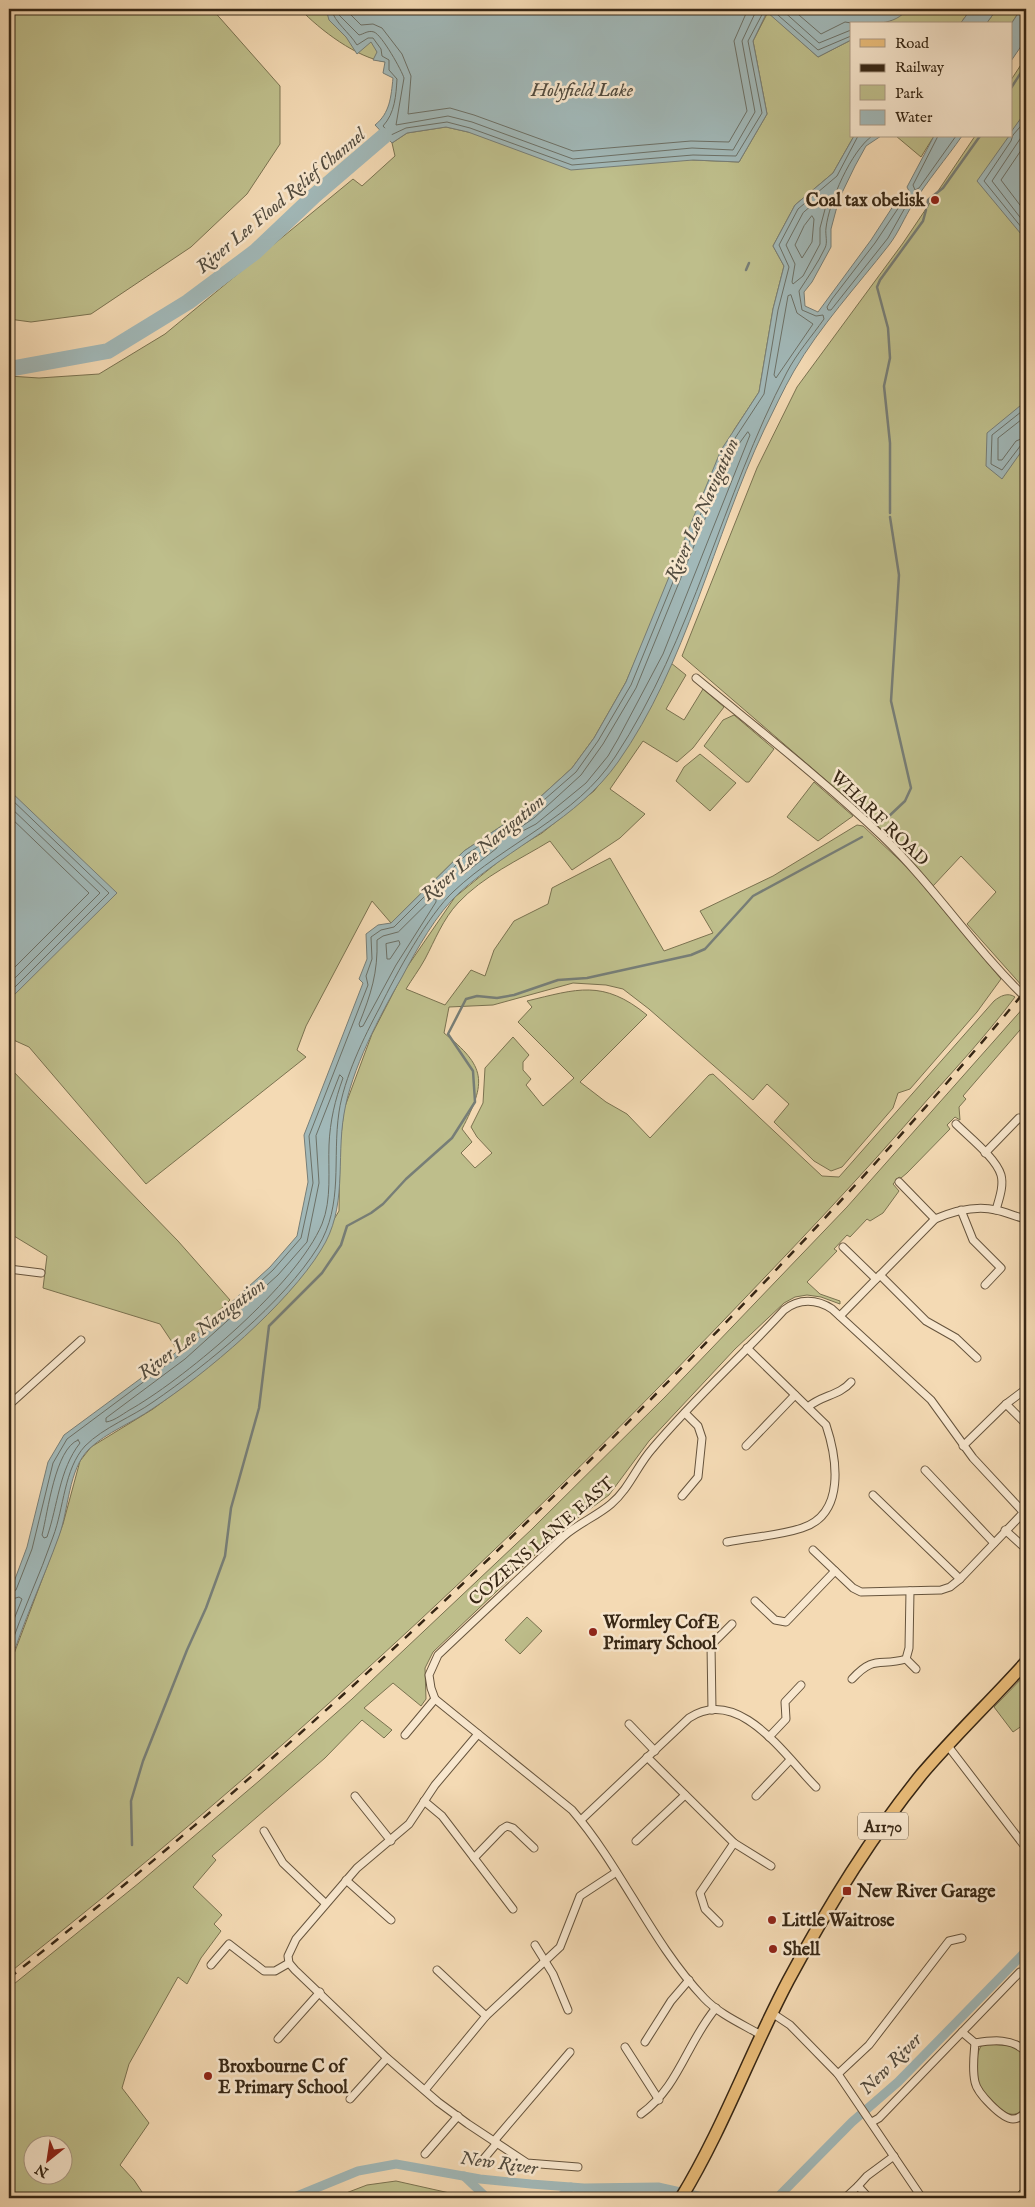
<svg xmlns="http://www.w3.org/2000/svg" width="1035" height="2207" font-family="'IM FELL English',serif">
	<style>
		.green { fill: #bebe8b; stroke: #7a7250; fill-rule: evenodd }
		.water { fill: #a1b8b8; stroke: #777e77 }
		.lines { fill: none; stroke-linecap: round; stroke-linejoin: round }
		.shore { stroke: #6c7066; stroke-width: 1 }
		.stream { stroke: #777e77; stroke-width: 2.5 }
		.canal { stroke: #a1b8b8; stroke-width: 9 }
		.river { stroke: #a1b8b8; stroke-width: 16 }
		.minor-casing { stroke: #66543d; stroke-width: 9 }
		.primary-casing { stroke: #372715; stroke-width: 14 }
		.minor { stroke: #f8e7ce; stroke-width: 7 }
		.primary { stroke: #eabd7a; stroke-width: 11 }
		.rail { stroke: #372715; stroke-width: 2.5; stroke-dasharray: 9 9; stroke-linecap: butt }
		.poi-dot { fill: #8f2418; stroke: #f8e7ce; stroke-width: 2 }
		.labels { text-anchor: middle; stroke-width: 5; stroke-linejoin: round; paint-order: stroke }
		.shield { fill: #f8e7ce; stroke: #71614c; stroke-width: 1 }
		.shield-label { font-size: 16px; font-weight: bold; fill: #372715 }
		.poi-label { font-size: 18px; font-weight: bold; fill: #372715; stroke: #f8e7ce; text-anchor: start }
		.street-label { font-size: 18px; fill: #372715; stroke: #f8e7ce }
		.water-label { font-size: 19px; font-style: italic; fill: #524b3e; stroke: #f8e7ce }
	</style>
	<rect width="100%" height="100%" fill="#f4dab4"/>
	<filter id="stains"><feTurbulence type="fractalNoise" baseFrequency=".004" numOctaves="4"/><feColorMatrix values="0 0 0 0 .2 0 0 0 0 .09 0 0 0 0 .02 0 0 0 .5 -.17"/></filter>
	<radialGradient id="worn" r=".72"><stop offset=".6" stop-color="#630" stop-opacity="0"/><stop offset="1" stop-color="#630" stop-opacity=".3"/></radialGradient>
	<!-- green -->
	<g class="green">
		<path d="M9 9H212L280 86V144L247 194 191 247 91 314 31 322 9 319Z"/>
		<path d="M300 9H337L371 39 386 62C357 58 320 30 300 9Z"/>
		<path d="M907 9H971L960 24H883L904 13Z"/>
		<path d="M997 9H1021L1011 24H986Z"/>
		<path d="M768 12 818 57 851 40V136H854L833 173 795 205 773 246 784 266 773 309 759 392 734 430 626 682 594 738 572 768 527 809 464 851 391 923 372 901 306 1026 297 1050 306 1057 146 1184 29 1047 9 1038V376L39 378 99 374 165 334 353 179 362 186 395 156 392 143 407 133 446 127 468 132 693 160 739 162 767 114 753 41Z"/>
		<path d="M1026 57V984L1023 987 967 924 996 892 961 856 933 886 894 841 864 813 682 656 757 468 797 387 903 243 975 136H1011V80Z"/>
		<path d="M896 136H934L921 157Z"/>
		<path d="M671 663 686 675 666 709 684 720 703 689 724 707 693 748 677 762 643 741 610 789 645 814 620 838 572 870 550 841C519 860 483 876 458 903 443 919 435 940 425 959 419 970 412 979 406 989L445 1005 471 970 485 976 494 950 514 921 548 904 552 888 610 858 664 951 713 933 700 911 773 876 857 825 863 826 909 869 1001 979 977 1012 910 1089 898 1093 893 1108 842 1167 831 1171 814 1161 774 1122 789 1104 767 1084 753 1100 649 1009 623 989 606 985 573 983 493 1005 449 1007 444 1033C486 1067 487 1081 462 1129L472 1142 461 1153 475 1168 492 1153 477 1137 471 1127 483 1103 485 1068 513 1037 529 1055 523 1062V1070L531 1079 526 1085 543 1106 574 1078 518 1022 532 1007 527 1001C577 989 603 979 647 1015L580 1082 606 1102 627 1114 650 1138 709 1075 713 1074 822 1176 839 1177 994 1001C1000 996 1008 992 1015 997 988 1033 958 1066 928 1099 862 1176 792 1249 722 1322 499 1555 262 1773 9 1973V1667L63 1524 80 1461 91 1447 153 1409 188 1383 235 1344 294 1286 339 1211 340 1144 344 1109 372 1034 405 970 455 897 509 853 542 833 594 791 602 781 628 745Z"/>
		<path d="M734 715 774 749 749 782H746L704 746 723 720Z"/>
		<path d="M700 754 736 783 710 811 676 781 684 767Z"/>
		<path d="M814 782 853 816 818 841 787 817Z"/>
		<path d="M1025 1006 1026 1023 963 1096 966 1099 959 1107 960 1120 955 1117 947 1125 950 1129 907 1173 901 1178 899 1177 893 1184 899 1191 883 1213 870 1221 867 1219 850 1237 847 1235 834 1249 837 1251 807 1282 820 1294 840 1301V1304L821 1297 807 1295 795 1297 784 1303 735 1349 649 1441 609 1495 560 1531 433 1652 425 1668 426 1699 421 1706 393 1683 364 1708 392 1730 384 1738 362 1720 325 1758 212 1856 216 1860 193 1887 222 1915 214 1924 221 1931 201 1958 187 1984 178 1977 129 2064 122 2088 149 2123 120 2165 134 2180 146 2198H9V1988L139 1883 259 1781 352 1699 532 1529 665 1397 847 1207ZM32 2144H62V2174H32Z"/>
		<path d="M9 1067 178 1241 230 1300 178 1351 160 1324 43 1288 47 1256 9 1233Z"/>
		<path d="M527 1617 542 1631 520 1654 505 1640Z"/>
		<path d="M1026 1674V1723L1013 1732 994 1707Z"/>
		<path d="M988 2044 1014 2046 1026 2055V2107C1012 2122 1003 2111 991 2100 987 2095 981 2090 979 2085 975 2074 975 2056 981 2046Z"/>
		<path d="M396 2181 454 2194 450 2198H333L367 2185Z"/>
		<path d="M1026 2184V2198H1012Z"/>
	</g>
	<!-- water -->
	<g class="water">
		<path d="M326 9H907C896 26 869 24 851 24V40L818 57 767 12 753 41 767 114 739 162 693 160 571 170 468 132 446 127 407 133 392 143 375 125C390 113 391 97 393 78L383 73 385 62 373 60 377 52 371 42 357 54 346 37 329 20Z"/>
		<path d="M971 9H997L986 24H960Z"/>
		<path d="M1021 9H1026V39L1011 61V24Z"/>
		<path d="M1026 111V240L977 181 1009 136H1011V132Z"/>
		<path d="M854 136H881L866 146 855 166 839 199 831 229V247L812 282 804 292 805 306 818 312 871 240 899 197 905 198 910 193 907 187 934 136H962C946 159 927 181 913 204 904 218 899 232 889 245 857 286 820 326 794 371 783 390 774 410 764 430 714 536 686 666 618 762 578 819 510 847 460 892 436 914 417 949 402 977 380 1015 351 1070 344 1114 336 1160 348 1208 321 1250 288 1304 206 1374 152 1409 132 1423 107 1432 89 1449 68 1470 69 1509 59 1536 43 1580 23 1622 9 1667V1595L27 1547 48 1462 64 1435 178 1351 270 1267 297 1236 308 1182 304 1135 363 983 359 979 367 959 366 934 378 925 391 923 464 851 527 809 572 768 594 738 626 682 721 450 759 392 773 309 784 266 773 246 795 205 833 173Z"/>
		<path d="M1026 401V445L1002 479 986 466 987 433Z"/>
		<path d="M9 790 117 893 9 1000Z"/>
	</g>
	<g class="lines">
		<!-- shore -->
		<g class="shore">
			<path d="M331 9C335 23 349 32 357 45L368 38H373L381 49 382 56 389 60V70L397 79C396 95 395 113 383 126L391 135 406 128 447 122 470 128 572 165 693 155 736 156 762 113 748 41 765 9"/>
			<path d="M337 9 339 15 359 35C364 34 368 30 374 32 382 35 402 71 404 78L396 125 448 116 472 122 573 159 692 148 733 150 755 112 742 41 757 9"/>
			<path d="M345 9 361 25 373 24 382 28 402 54 411 76 408 114 450 108 474 115 573 151 691 141 729 142 747 111 734 41 748 9"/>
			<path d="M771 9 818 50 851 36"/>
			<path d="M781 9 819 43 851 30"/>
			<path d="M792 9 821 34 845 22 858 24"/>
			<path d="M1026 120 1013 135 1011 141 984 181 1026 233"/>
			<path d="M1026 130 992 181 1026 225"/>
			<path d="M938 136 913 185 915 190 919 188 956 136"/>
			<path d="M1026 143 1001 180 1026 213"/>
			<path d="M824 195 828 198 820 228V244L803 276 793 284 792 282 795 264 786 245 803 213Z"/>
			<path d="M905 203 906 206 888 238 831 310H828L827 307 832 299 875 243 901 204Z"/>
			<path d="M812 216 814 219 812 242 802 258 795 245 804 226Z"/>
			<path d="M791 295 797 313 813 324 776 378 774 375 788 296Z"/>
			<path d="M1026 408 992 435 991 464 1002 470 1021 445 1026 443"/>
			<path d="M1026 416 998 438V460H1002L1016 441 1026 437"/>
			<path d="M748 432 750 435 663 654 618 739 608 756 586 783 536 824 515 835V831L534 818 581 775 603 744 636 688 731 455Z"/>
			<path d="M9 797 109 893 9 993"/>
			<path d="M9 806 100 893 9 984"/>
			<path d="M9 816 89 893 9 973"/>
			<path d="M494 844 497 845V848L464 874H460V871L471 859Z"/>
			<path d="M432 899H436V902L396 965 363 1026 360 1027 359 1024C371 994 378 973 377 940L383 936 398 932Z"/>
			<path d="M399 941 400 944 390 959H387L386 944Z"/>
			<path d="M340 1075 343 1078C335 1100 330 1121 329 1145 328 1170 332 1199 322 1224 297 1284 189 1375 133 1408 125 1412 115 1421 106 1422V1418L185 1359 278 1275 307 1242 319 1183 316 1136Z"/>
			<path d="M78 1440 80 1443C59 1470 58 1505 47 1537L44 1538 42 1535C48 1512 55 1449 78 1440Z"/>
			<path d="M9 1593 16 1590 32 1549 53 1463 67 1439 181 1354 273 1270 301 1238 313 1183 309 1136 368 985 366 976 372 959 371 937 381 930 394 927 467 854 529 813 576 772 598 741 631 685 726 452 764 394 778 310 789 267 779 245 798 209 837 176 858 136"/>
			<path d="M9 1600 19 1597 22 1599 9 1632"/>
			<path d="M9 1650C22 1612 40 1575 53 1537 64 1508 64 1469 85 1446 104 1427 132 1417 153 1402 207 1365 284 1302 318 1247 344 1204 332 1159 339 1112 344 1078 364 1037 380 1007 396 974 428 915 454 891 505 843 576 817 615 757 693 639 722 496 787 372 797 353 812 336 824 319L823 315 816 316 802 310 799 291C808 277 818 263 825 248 828 242 825 235 826 228 829 202 851 151 872 136"/>
		</g>
		<!-- stream -->
		<g class="stream">
			<path d="M1011 88 1026 65"/>
			<path d="M929 199 943 188 980 136"/>
			<path d="M927 207 928 200"/>
			<path d="M746 270 749 263"/>
			<path d="M890 513V443L884 386 890 358 888 328 877 287 880 280 923 221 926 210"/>
			<path d="M887 818 905 801 911 788 891 701 899 575 890 517"/>
			<path d="M132 1845 131 1801 143 1761 187 1650 206 1608 225 1556 231 1508 259 1408 269 1326 322 1273 341 1245 347 1226 371 1213 383 1204 406 1179 452 1138 475 1102 473 1071 448 1034 466 999 477 996 497 998 514 995 558 980 587 978 691 955 705 949 753 896 862 837"/>
		</g>
		<!-- canal -->
		<g class="canal">
			<path d="M464 2176 487 2198"/>
			<path d="M292 2198 358 2171 396 2164 480 2179 531 2184 584 2188 658 2187 707 2198"/>
			<path d="M559 2198 571 2187"/>
			<path d="M777 2198 852 2122 898 2082 1026 1951"/>
		</g>
		<!-- river -->
		<path class="river" d="M9 369 108 351 188 302 255 252 314 196 384 136"/>
		<defs>
			<g id="minor">
				<path d="M696 678C759 730 823 780 882 836 934 886 974 948 1026 998"/>
				<path d="M956 1124C969 1137 996 1158 1001 1175 1004 1186 999 1199 996 1210"/>
				<path d="M985 1153 1019 1118"/>
				<path d="M899 1182 935 1219"/>
				<path d="M961 1210 973 1240 1001 1268 985 1285"/>
				<path d="M843 1247 876 1279"/>
				<path d="M9 1269 41 1273"/>
				<path d="M880 1275 926 1321 956 1338 977 1358"/>
				<path d="M840 1316 935 1219C954 1211 975 1205 996 1210 1006 1212 1016 1217 1026 1219"/>
				<path d="M1006 1404 1026 1424"/>
				<path d="M9 1405 81 1340"/>
				<path d="M808 1407C822 1395 839 1396 851 1382"/>
				<path d="M746 1446 795 1395"/>
				<path d="M963 1446 1006 1404 1026 1389"/>
				<path d="M925 1470 994 1543"/>
				<path d="M873 1495 960 1579"/>
				<path d="M682 1496 698 1477 702 1438 698 1426 685 1413"/>
				<path d="M1005 1530 1026 1549"/>
				<path d="M727 1542C751 1537 778 1536 802 1528 846 1514 837 1458 826 1425L747 1348"/>
				<path d="M813 1550 853 1588 861 1592 941 1590 950 1587 960 1579 1024 1512"/>
				<path d="M755 1601 775 1620 786 1622 835 1571"/>
				<path d="M906 1659 916 1669"/>
				<path d="M852 1679C875 1654 880 1667 906 1659L909 1648 910 1591"/>
				<path d="M712 1710 711 1645 732 1624"/>
				<path d="M629 1724 655 1751"/>
				<path d="M478 1734 435 1785 409 1824 357 1868 296 1939 288 1956 289 1963 295 1970 387 2058 438 2102 468 2124 527 2163 578 2167"/>
				<path d="M405 1735 435 1699"/>
				<path d="M769 1737 786 1719 785 1702 801 1685"/>
				<path d="M1025 1737 1026 1736"/>
				<path d="M948 1746 1026 1848"/>
				<path d="M647 1757 734 1843 771 1866"/>
				<path d="M355 1796 391 1841"/>
				<path d="M756 1796 790 1760"/>
				<path d="M424 1801 442 1816 513 1909"/>
				<path d="M581 1820 689 1718C739 1685 785 1756 816 1787"/>
				<path d="M264 1831 283 1863 325 1903"/>
				<path d="M636 1841 685 1795"/>
				<path d="M474 1858 502 1829 507 1826 513 1828 534 1848"/>
				<path d="M346 1880 391 1920"/>
				<path d="M719 1923 705 1909 700 1893 734 1843"/>
				<path d="M535 1945 553 1974 568 2010"/>
				<path d="M211 1965 229 1944 264 1971H275L289 1963"/>
				<path d="M437 1970 486 2016"/>
				<path d="M772 2013 790 2025 838 2074 922 2198"/>
				<path d="M962 2032 975 2043"/>
				<path d="M761 2035C742 2024 719 2014 704 1998 651 1942 622 1868 572 1810L435 1699 431 1688 429 1675 438 1655 564 1536C579 1523 597 1516 611 1504 629 1489 637 1466 652 1449 693 1400 741 1357 784 1310 799 1298 817 1299 832 1309L931 1400 973 1458 1026 1515"/>
				<path d="M278 2039 320 1992"/>
				<path d="M645 2042 671 2001 689 1980"/>
				<path d="M625 2047 659 2100"/>
				<path d="M1026 2052C1013 2038 993 2040 975 2043 974 2056 972 2069 975 2082 977 2093 1002 2119 1013 2119 1019 2119 1023 2115 1026 2111"/>
				<path d="M838 2074 869 2045 949 1941 962 1938"/>
				<path d="M425 2090 486 2016 560 1947 580 1896 615 1873"/>
				<path d="M350 2099 387 2058"/>
				<path d="M641 2114C679 2087 687 2042 716 2008"/>
				<path d="M872 2122 879 2118 1020 1972 1026 1973"/>
				<path d="M494 2141 570 2052"/>
				<path d="M425 2154 458 2116"/>
				<path d="M481 2162 497 2143"/>
				<path d="M845 2198 858 2186"/>
				<path d="M869 2198 858 2186 867 2176 894 2156"/>
			</g>
			<path id="primary" d="M681 2198C723 2129 750 2053 788 1981 826 1910 870 1838 921 1775 954 1736 992 1700 1026 1662"/>
		</defs>
		<!-- minor casing -->
		<use href="#minor" class="minor-casing"/>
		<!-- primary casing -->
		<use href="#primary" class="primary-casing"/>
		<!-- minor -->
		<use href="#minor" class="minor"/>
		<!-- primary -->
		<use href="#primary" class="primary"/>
		<!-- rail -->
		<path class="rail" d="M9 1978C237 1798 451 1602 655 1395 783 1265 909 1131 1026 990"/>
	</g>
	<!-- markers -->
	<g class="poi-dot">
		<circle cx="935" cy="200" r="5"/>
		<circle cx="593" cy="1632" r="5"/>
		<rect x="842" y="1886" width="10" height="10" rx="2.5"/>
		<circle cx="772" cy="1920" r="5"/>
		<circle cx="773" cy="1949" r="5"/>
		<circle cx="208" cy="2076" r="5"/>
	</g>
	<g class="labels">
		<!-- shield labels -->
		<rect class="shield" x="858" y="1812.5" width="50" height="27" rx="4"/>
		<g class="shield-label">
			<text x="883" y="1832">A1170</text>
		</g>
		<!-- poi labels -->
		<g class="poi-label">
			<text x="925" y="206" text-anchor="end">Coal tax obelisk</text>
			<text x="603" y="1628">Wormley CofE<tspan x="603" dy="21">Primary School</tspan></text>
			<text x="857" y="1897">New River Garage</text>
			<text x="782" y="1926">Little Waitrose</text>
			<text x="783" y="1955">Shell</text>
			<text x="218" y="2072">Broxbourne C of<tspan x="218" dy="21">E Primary School</tspan></text>
		</g>
		<!-- street labels -->
		<g class="street-label">
			<text transform="translate(880 818) rotate(44)" y="6">WHARF ROAD</text>
			<text transform="translate(541 1541) rotate(-41)" y="6">COZENS LANE EAST</text>
		</g>
		<!-- water labels -->
		<g class="water-label">
			<text x="582" y="96">Holyfield Lake</text>
			<text transform="translate(280 200) rotate(-40)" y="7">River Lee Flood Relief Channel</text>
			<text transform="translate(701 509) rotate(-66)" y="7">River Lee Navigation</text>
			<text transform="translate(482 847) rotate(-40)" y="7">River Lee Navigation</text>
			<text transform="translate(201 1328) rotate(-37)" y="7">River Lee Navigation</text>
			<text transform="translate(890 2063) rotate(-45)" y="7">New River</text>
			<text transform="translate(499 2162) rotate(8)" y="7">New River</text>
		</g>
	</g>
	<!-- margin -->
	<rect width="1035" height="2207" fill="none" stroke="#f4dab4" stroke-width="30"/>
	<rect x="10" y="10" width="1015" height="2187" fill="none" stroke="#372715" stroke-width="2.5"/>
	<rect x="15" y="15" width="1005" height="2177" fill="none" stroke="#372715"/>
	<!-- legend -->
	<rect x="850" y="22" width="162" height="115" fill="#f8e7ce" stroke="#ab9a84"/>
	<rect x="860" y="39" width="25" height="8" fill="#eabd7a" stroke="#ab9a84"/>
	<text x="895" y="48" font-size="15" fill="#372715">Road</text>
	<rect x="860" y="64" width="25" height="8" fill="#372715" stroke="#ab9a84"/>
	<text x="895" y="72" font-size="15" fill="#372715">Railway</text>
	<rect x="860" y="85" width="25" height="15" fill="#bebe8b" stroke="#ab9a84"/>
	<text x="895" y="98" font-size="15" fill="#372715">Park</text>
	<rect x="860" y="110" width="25" height="15" fill="#a1b8b8" stroke="#ab9a84"/>
	<text x="895" y="122" font-size="15" fill="#372715">Water</text>
	<!-- north arrow -->
	<g transform="translate(48 2160) rotate(210)"><circle r="24" fill="#f8e7ce" stroke="#ab9a84"/>
	<path d="M0-4L9 19L0 12L-9 19Z" fill="#8f2418"/>
	<text y="-8" font-size="14" font-weight="bold" text-anchor="middle" fill="#372715">N</text>
	</g>
	<rect width="100%" height="100%" filter="url(#stains)"/>
	<rect width="100%" height="100%" fill="url(#worn)"/>
</svg>
